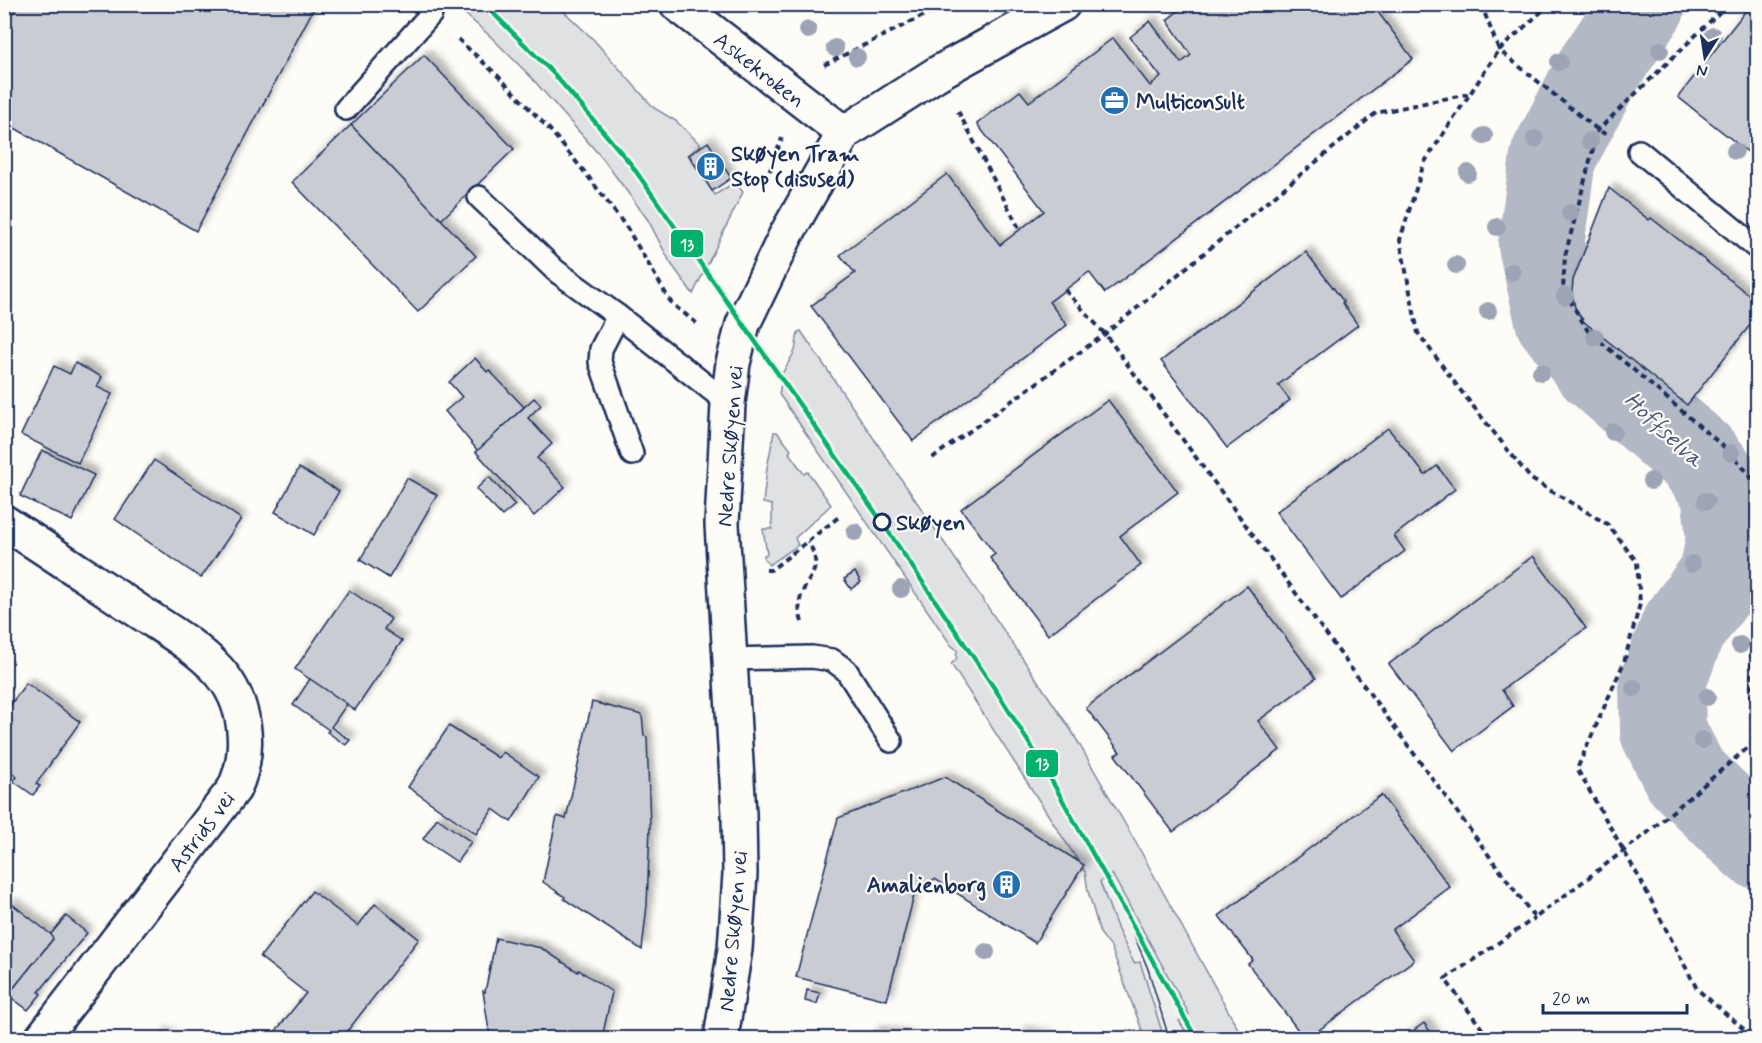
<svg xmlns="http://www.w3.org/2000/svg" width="1762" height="1043" font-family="Mynerve,sans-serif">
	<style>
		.built { fill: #edeeec }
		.green { fill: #e0e1e3; stroke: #7e88a0; stroke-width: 1.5 }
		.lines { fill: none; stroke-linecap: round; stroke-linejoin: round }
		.river { stroke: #b3b8c5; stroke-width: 86 }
		.building { fill: #c9ccd3; stroke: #1b2f5e; stroke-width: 1.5; filter: url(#shadow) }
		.lane-casing { stroke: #1b2f5e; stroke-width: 26 }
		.street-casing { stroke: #1b2f5e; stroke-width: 38 }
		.path { stroke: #1b2f5e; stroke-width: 4; stroke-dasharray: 6 4.5; stroke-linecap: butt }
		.lane { stroke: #fdfcf7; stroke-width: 21 }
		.street { stroke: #fdfcf7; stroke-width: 33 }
		.tram { stroke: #1b2f5e; stroke-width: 1.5 }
		.tram-1-casing { stroke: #fdfcf7; stroke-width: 9 }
		.tram-1 { stroke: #00b26b; stroke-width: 4.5 }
		.tree { fill: #9ca4b5 }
		.stop-dot { fill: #fdfcf7; stroke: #1b2f5e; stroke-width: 3 }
		.labels { text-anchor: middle; stroke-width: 4.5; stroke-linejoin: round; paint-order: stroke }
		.street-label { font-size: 22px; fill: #1b2f5e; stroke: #fdfcf7 }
		.poi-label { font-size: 22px; font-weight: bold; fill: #1b2f5e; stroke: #fdfcf7; text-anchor: start }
		.stop-label { font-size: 22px; font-weight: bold; fill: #1b2f5e; stroke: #fdfcf7; text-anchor: start }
		.water-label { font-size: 24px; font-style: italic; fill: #49587d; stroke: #fdfcf7 }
		.line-badge { stroke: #fdfcf7; stroke-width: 2 }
		.badge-label { font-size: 16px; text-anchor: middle; font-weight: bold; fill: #fff }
	</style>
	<defs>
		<filter id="shadow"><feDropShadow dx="5.5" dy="-5.5" stdDeviation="3" flood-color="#0004"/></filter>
	</defs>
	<rect width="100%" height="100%" fill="#fdfcf7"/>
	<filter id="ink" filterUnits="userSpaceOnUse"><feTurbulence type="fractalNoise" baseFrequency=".0167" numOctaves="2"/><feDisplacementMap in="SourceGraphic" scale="12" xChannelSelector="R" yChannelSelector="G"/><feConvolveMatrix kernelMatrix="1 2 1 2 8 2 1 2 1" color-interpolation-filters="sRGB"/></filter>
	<g filter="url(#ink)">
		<!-- built -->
		<path class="built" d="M1112 873 1189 1015 1180 1021 1190 1038H1185L1181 1032 1179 1038H1164L1140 962 1135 963 1118 930 1100 882Z"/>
		<!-- green -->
		<g class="green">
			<path d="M455 5H557L593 39 654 108 676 121 701 145 688 155 715 195 735 182 743 192 693 294 670 262 648 220 603 159 530 76 491 37Z"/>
			<path d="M801 331 1071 730 1140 850 1243 1038H1190L1179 1021 1189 1014 1112 874 1100 882 1118 930 1134 963 1140 962 1164 1038H1145L1111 947 1100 933 1088 891 1085 872 951 664 956 660 957 650 951 645 779 394 783 372 795 351 798 332Z"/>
			<path d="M774 432H777L791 450 789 453 804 474 808 472 831 505 795 538 798 545 769 565 764 559V555L767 554 763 529H772V505L763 503 767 468Z"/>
		</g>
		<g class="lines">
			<!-- river -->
			<path class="river" d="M1643 4 1598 71 1553 157 1541 245 1558 319 1597 368 1697 456 1724 489 1729 539 1722 575 1683 628 1662 684 1663 731 1685 775 1758 846"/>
		</g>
		<!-- building -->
		<g class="building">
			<path d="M18 4H311L315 6 196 231 4 122V29Z"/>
			<path d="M1187 4H1372L1413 59 1105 293 1089 272 1049 302 1067 325 913 441 811 306 855 273 840 255 947 174 1000 245 1044 211 977 124 1020 91 1029 102 1113 38 1150 86 1161 77 1130 37 1150 21 1181 63 1191 55 1167 20Z"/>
			<path d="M1751 4H1758V160L1678 97Z"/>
			<path d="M424 55 514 149 441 220 351 125Z"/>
			<path d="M351 125 476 256 418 312 292 182Z"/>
			<path d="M708 142 731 178 712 191 689 155Z"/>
			<path d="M1609 188 1649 220 1651 218 1758 302V315L1687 405 1583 321 1575 308 1572 292 1573 280Z"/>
			<path d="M1306 252 1344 302 1342 303 1358 325 1278 385 1290 400 1227 448 1161 361Z"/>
			<path d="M475 358 487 372 489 370 524 407 478 451 445 411 462 397 449 382Z"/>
			<path d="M75 363 102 377 97 387 112 394 78 463 21 435 54 366 70 374Z"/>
			<path d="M534 398 541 405 528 418 552 444 537 458 565 487 534 516 476 452Z"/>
			<path d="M1108 400 1178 492 1120 536 1141 565 1048 635 990 558 995 554 961 509Z"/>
			<path d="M1388 428 1425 475 1437 466 1455 489 1394 536 1405 551 1341 599 1276 512Z"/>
			<path d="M42 450 94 475 72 521 20 496Z"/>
			<path d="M154 460 241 519 201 578 115 519Z"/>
			<path d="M299 468 339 491 314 535 275 512Z"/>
			<path d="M489 477 515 505 502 516 476 489Z"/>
			<path d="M407 478 437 495 389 578 360 560Z"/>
			<path d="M1533 556 1586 628 1502 690 1513 706 1454 751 1389 664Z"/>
			<path d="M855 572 861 582 851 589 844 579Z"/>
			<path d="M1247 586 1316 678 1258 721 1280 750 1173 832 1115 755 1120 752 1086 708Z"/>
			<path d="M349 590 391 619 384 629 402 641 355 710 295 669Z"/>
			<path d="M310 679 347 704 331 727 350 740 346 745 327 732 329 730 293 705Z"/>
			<path d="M26 683 80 722 36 784 40 786 33 795 13 781 17 777 4 768V762L7 759 4 757V714Z"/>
			<path d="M592 702 642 715 644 736 647 737 650 826 647 905 642 950 564 899 565 897 543 882 557 816 566 819Z"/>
			<path d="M449 726 498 758 503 752 539 777 511 822 493 809 476 834 408 787Z"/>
			<path d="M945 777 1084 865 1035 943 935 879 916 888 887 1000 796 977 838 818Z"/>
			<path d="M1381 795 1450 887 1392 930 1414 960 1308 1038H1304L1248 964 1253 960 1219 916Z"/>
			<path d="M437 818 471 842 457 862 423 839Z"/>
			<path d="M312 891 358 926 375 904 419 939 342 1038H283L275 1032 306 993 260 957Z"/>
			<path d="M12 904 53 936V939L4 1000V913Z"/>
			<path d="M66 916 87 933 39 992 41 994 28 1010 8 995 53 939 51 934Z"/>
			<path d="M496 938 541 948 578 972 579 970 612 992 602 1038H490L483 991 485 992Z"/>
			<path d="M807 990 820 993 817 1004 805 1001Z"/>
			<path d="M1424 1023 1435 1038H1403Z"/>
			<path d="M874 1031 913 1038H873Z"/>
			<path d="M163 1032 171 1038H158Z"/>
			<path d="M1020 1032 1053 1038H1019Z"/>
		</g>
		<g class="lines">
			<defs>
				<g id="lane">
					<path d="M346 109 431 14"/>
					<path d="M1639 151 1758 249"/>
					<path d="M479 197 556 271 618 316 728 403"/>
					<path d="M618 316 601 349 600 362 632 454"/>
					<path d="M729 659 812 657 832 660 846 670 891 741"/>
				</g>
				<g id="street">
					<path d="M677 4 844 133"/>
					<path d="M4 522C49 551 93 581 137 610 164 628 196 646 218 670 247 702 252 751 234 789L42 1038"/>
					<path d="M721 1038 735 949 740 874 739 814 722 524 728 403 733 363 743 324 786 235 844 133 938 73 1063 4"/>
				</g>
			</defs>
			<!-- lane casing -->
			<use href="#lane" class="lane-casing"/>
			<!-- street casing -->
			<use href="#street" class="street-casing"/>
			<!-- path -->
			<g class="path">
				<path d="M1481 4 1499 50 1424 163 1400 240 1418 333 1461 391 1531 479 1607 524 1637 562 1640 604 1624 662 1577 769 1641 881 1697 989 1754 1038"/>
				<path d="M1550 4 1499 50 1598 130 1609 136"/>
				<path d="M1728 4 1598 130 1565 256 1563 289 1588 331 1731 453 1758 485"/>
				<path d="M458 39 497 75 550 130 587 175 627 228 672 304 699 325"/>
				<path d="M824 65 947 4"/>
				<path d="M958 111 1020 230"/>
				<path d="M766 181 782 138"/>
				<path d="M1065 290 1105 334 1535 918 1646 834 1752 744"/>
				<path d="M932 458 1105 334 1376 113 1468 94"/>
				<path d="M766 570H771L840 516"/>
				<path d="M1758 611 1751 637 1752 744 1758 754"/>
				<path d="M802 622C791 588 818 581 815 559 814 553 811 547 808 541"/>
				<path d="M1489 1038 1445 979 1535 918"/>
			</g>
			<!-- lane -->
			<use href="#lane" class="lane"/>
			<!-- street -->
			<use href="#street" class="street"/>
			<!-- tram -->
			<path class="tram" d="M1119 899 1148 969 1169 1038"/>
			<defs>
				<path id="tram-1" d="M484 4 554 74 630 163 882 522 1001 698 1044 767 1196 1038"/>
			</defs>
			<!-- tram-1 casing -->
			<use href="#tram-1" class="tram-1-casing"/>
			<!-- tram-1 -->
			<use href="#tram-1" class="tram-1"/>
		</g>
		<!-- trees -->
		<g class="tree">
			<circle cx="808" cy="30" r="9"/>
			<circle cx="1713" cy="36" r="9"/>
			<circle cx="835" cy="48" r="9"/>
			<circle cx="1660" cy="50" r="9"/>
			<circle cx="857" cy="57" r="9"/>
			<circle cx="1559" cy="62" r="9"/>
			<circle cx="1484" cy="136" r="9"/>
			<circle cx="1535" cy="139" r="9"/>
			<circle cx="1590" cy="141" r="9"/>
			<circle cx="1735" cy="151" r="9"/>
			<circle cx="1468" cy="173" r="9"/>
			<circle cx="1570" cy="213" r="9"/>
			<circle cx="1497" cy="227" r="9"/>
			<circle cx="1456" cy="265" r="9"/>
			<circle cx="1512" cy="272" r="9"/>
			<circle cx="1565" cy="296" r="9"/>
			<circle cx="1488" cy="311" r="9"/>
			<circle cx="1595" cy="337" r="9"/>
			<circle cx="1541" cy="372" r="9"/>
			<circle cx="1613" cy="432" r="9"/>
			<circle cx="1731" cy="453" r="9"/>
			<circle cx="1651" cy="481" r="9"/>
			<circle cx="1706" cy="501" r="9"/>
			<circle cx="855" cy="532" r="9"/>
			<circle cx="1692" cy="564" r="9"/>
			<circle cx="901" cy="589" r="9"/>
			<circle cx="1740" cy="645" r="9"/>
			<circle cx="1634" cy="688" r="9"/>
			<circle cx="1707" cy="697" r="9"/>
			<circle cx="1702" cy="740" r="9"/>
			<circle cx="986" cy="952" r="9"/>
		</g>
	</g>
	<!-- icons -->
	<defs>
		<symbol id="office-disc" viewBox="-11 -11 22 22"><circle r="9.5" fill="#1f6fb2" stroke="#fdfcf7"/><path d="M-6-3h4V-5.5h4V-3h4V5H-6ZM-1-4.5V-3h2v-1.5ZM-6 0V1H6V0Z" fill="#fff"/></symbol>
		<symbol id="building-disc" viewBox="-11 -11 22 22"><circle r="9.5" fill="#1f6fb2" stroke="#fdfcf7"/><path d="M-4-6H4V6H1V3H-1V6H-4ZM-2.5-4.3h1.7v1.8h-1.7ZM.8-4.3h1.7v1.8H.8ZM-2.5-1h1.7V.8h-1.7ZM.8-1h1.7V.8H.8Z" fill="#fff"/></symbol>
	</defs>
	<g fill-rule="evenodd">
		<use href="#office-disc" x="1098" y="84" width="33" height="33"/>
		<use href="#building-disc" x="694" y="150" width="33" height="33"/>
		<use href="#building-disc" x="990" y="868" width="33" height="33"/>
	</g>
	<!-- markers -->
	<circle class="stop-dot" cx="882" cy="522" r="8"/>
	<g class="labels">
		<!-- street labels -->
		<g class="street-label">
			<text transform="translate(760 69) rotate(38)" y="8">Askekroken</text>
			<text transform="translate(729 446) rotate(-86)" y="8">Nedre Skøyen vei</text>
			<text transform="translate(201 831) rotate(-53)" y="8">Astrids vei</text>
			<text transform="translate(732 931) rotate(-85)" y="8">Nedre Skøyen vei</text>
		</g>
		<!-- poi labels -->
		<g class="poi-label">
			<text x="1136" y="109">Multiconsult</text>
			<text x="731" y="161">Skøyen Tram<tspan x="731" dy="25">Stop (disused)</tspan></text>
			<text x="986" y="892" text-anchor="end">Amalienborg</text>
		</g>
		<!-- stop labels -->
		<g class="stop-label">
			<text x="896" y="530">Skøyen</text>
		</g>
		<!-- water labels -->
		<g class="water-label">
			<text transform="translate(1664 429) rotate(43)" y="8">Hoffselva</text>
		</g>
	</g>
	<g class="line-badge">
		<rect x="670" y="229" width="34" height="29" rx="6" fill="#00b26b"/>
		<rect x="1025" y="749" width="34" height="29" rx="6" fill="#00b26b"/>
	</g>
	<g class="badge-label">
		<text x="687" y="250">13</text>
		<text x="1042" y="769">13</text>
	</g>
	<!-- margin -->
	<rect width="1762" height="1043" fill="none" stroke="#fdfcf7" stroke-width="24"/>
	<rect x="12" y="12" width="1738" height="1019" fill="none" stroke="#1b2f5e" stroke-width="2" filter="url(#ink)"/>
	<!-- north arrow -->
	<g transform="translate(1705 57) rotate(192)" stroke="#fdfcf7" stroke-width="4.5" paint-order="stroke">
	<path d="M0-4.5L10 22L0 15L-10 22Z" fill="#1b2f5e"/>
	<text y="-9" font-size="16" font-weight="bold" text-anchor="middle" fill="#1b2f5e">N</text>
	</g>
	<!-- scale -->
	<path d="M1543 1004v9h144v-9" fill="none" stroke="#1b2f5e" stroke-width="3"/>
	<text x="1552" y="1004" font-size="18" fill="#1b2f5e" stroke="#fdfcf7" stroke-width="4.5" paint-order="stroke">20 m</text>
</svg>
